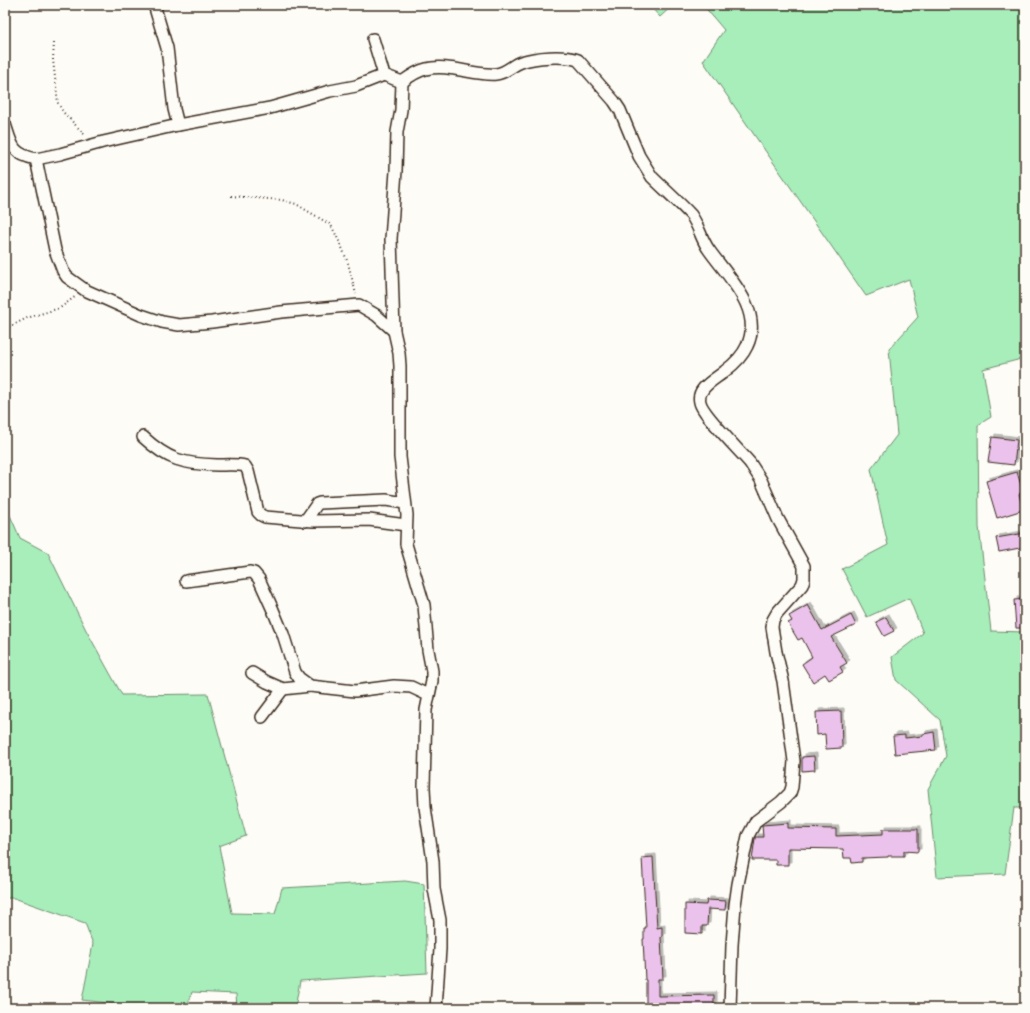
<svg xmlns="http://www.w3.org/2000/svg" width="1030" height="1013" font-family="'Gochi Hand',sans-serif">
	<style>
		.green { fill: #a7eebb; stroke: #718c6c }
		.building { fill: #ebc2eb; stroke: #3b2a1e; filter: url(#shadow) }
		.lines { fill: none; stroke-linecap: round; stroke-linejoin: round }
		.street-casing { stroke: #3b2a1e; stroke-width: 14 }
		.path { stroke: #3b2a1e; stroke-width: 2; stroke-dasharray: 1 3; stroke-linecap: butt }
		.street { stroke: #fdfcf7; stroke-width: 11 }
	</style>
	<defs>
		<filter id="shadow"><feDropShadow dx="3" dy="-3" stdDeviation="0" flood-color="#0004"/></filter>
	</defs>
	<rect width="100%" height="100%" fill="#fdfcf7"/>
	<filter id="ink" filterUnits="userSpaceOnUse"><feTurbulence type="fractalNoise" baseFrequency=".025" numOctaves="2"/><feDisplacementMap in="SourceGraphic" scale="8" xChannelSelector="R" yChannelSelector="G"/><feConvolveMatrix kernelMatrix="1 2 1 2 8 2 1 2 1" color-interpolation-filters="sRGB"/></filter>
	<g filter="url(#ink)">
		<!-- green -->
		<g class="green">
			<path d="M649 5H673L660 17Z"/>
			<path d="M703 5H1020L1025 10V358L983 369 991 417 978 425 979 527 991 631 1025 632V808H1014L1005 874 937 877 928 789 946 756 940 720 896 680 892 657 923 633 909 598 867 617 842 569 888 545 871 469 897 435 889 349 918 317 909 279 866 296 703 61 724 30Z"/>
			<path d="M5 504 20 538 48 553 86 630 122 695 208 694 246 836 219 846 232 913 275 914 282 888 405 881 424 884 427 973 300 981 295 1008H237L236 994 192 992 187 1008H151L82 1000 93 944 85 923 14 898H5Z"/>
		</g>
		<!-- building -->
		<g class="building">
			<path d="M992 437 1017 440 1014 465 988 462Z"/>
			<path d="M1017 472 1023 492 1019 494 1023 510 997 518 986 481Z"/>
			<path d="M1025 533V547L999 552 996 538Z"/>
			<path d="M1025 599V628H1016L1014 600Z"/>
			<path d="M808 605 822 630 851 615 856 625 831 637 847 663 840 667 843 672 829 680 825 674 813 682 802 664 812 657 802 638 798 640 788 623 792 621 789 616Z"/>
			<path d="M886 617 894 631 884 636 876 622Z"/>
			<path d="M841 711 842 748 826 749 825 734 817 735 816 712Z"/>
			<path d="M934 732 936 750 895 754 893 736 905 735V738L923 736V734Z"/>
			<path d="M814 756 815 770 802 771V757Z"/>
			<path d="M788 823V828L836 829V836L883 834V829H918V852L904 851V856H888V857L862 858V862L852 863 851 858H844L843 849 788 848V865H776V860H752L755 838V837H763L762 825Z"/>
			<path d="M653 857 657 928 662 927V937H661L663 979H658V996L714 995V1008H646V980H645L643 939H644V928H646L642 858Z"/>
			<path d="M707 900 726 901 725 910 708 909 707 926H702V934L685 933V904L706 905Z"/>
		</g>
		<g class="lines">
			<defs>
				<g id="street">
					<path d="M155 8 167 48 174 109 178 125"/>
					<path d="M373 39 384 75 402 82"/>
					<path d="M402 82C410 76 417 71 426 69 448 63 474 76 496 74 506 73 512 65 521 62 536 57 563 55 578 60L614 101 620 110 639 156 652 177C665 190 679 202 691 215 699 226 701 239 709 250 728 277 764 310 747 346 743 355 733 365 725 371 716 379 696 388 700 402 702 414 740 451 750 463L761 480 778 519 804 566V579L802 585 777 613 773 620 772 627 776 652 783 681 794 761 792 787 790 793 781 802 756 821 748 836 738 884 735 905 732 945 730 1008"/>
					<path d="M402 82 401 110 397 132 396 171 391 239 394 331 399 353 400 366V457L407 515 406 544 424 605 428 650 432 671V681L426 710 424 787 425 807 433 861 434 889 440 920V949L436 1008"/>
					<path d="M5 124C12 146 12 154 36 159L55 250 63 271 67 277 85 290 141 315 162 322 179 325 212 322 281 312 359 305 376 315 394 331"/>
					<path d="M36 159 60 154 103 142 178 125 270 108 330 91 356 86 384 75"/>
					<path d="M143 437C168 460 183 464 217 465 226 465 237 464 245 466L248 471 258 512 261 515 265 517 313 521 369 520 406 525"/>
					<path d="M305 521 317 504 320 503 386 500 405 503"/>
					<path d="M186 581 250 572 254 573 259 579 273 610 283 634 295 672 299 678 310 686 355 691 394 686 411 687 428 695"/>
					<path d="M252 673 267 682 283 689 310 686"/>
					<path d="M262 717 283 689"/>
				</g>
			</defs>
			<!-- street casing -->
			<use href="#street" class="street-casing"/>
			<!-- path -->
			<g class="path">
				<path d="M54 43 53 60 58 103 63 112 86 136"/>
				<path d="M231 196 282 200 296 204 331 225 341 245 348 263 356 294"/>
				<path d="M5 329 27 318 60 308 76 296"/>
			</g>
			<!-- street -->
			<use href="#street" class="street"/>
		</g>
	</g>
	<!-- margin -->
	<rect width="1030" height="1013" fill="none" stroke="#fdfcf7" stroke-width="20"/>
	<rect x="10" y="10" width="1010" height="993" fill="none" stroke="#3b2a1e" stroke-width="1.5" filter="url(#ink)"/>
</svg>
